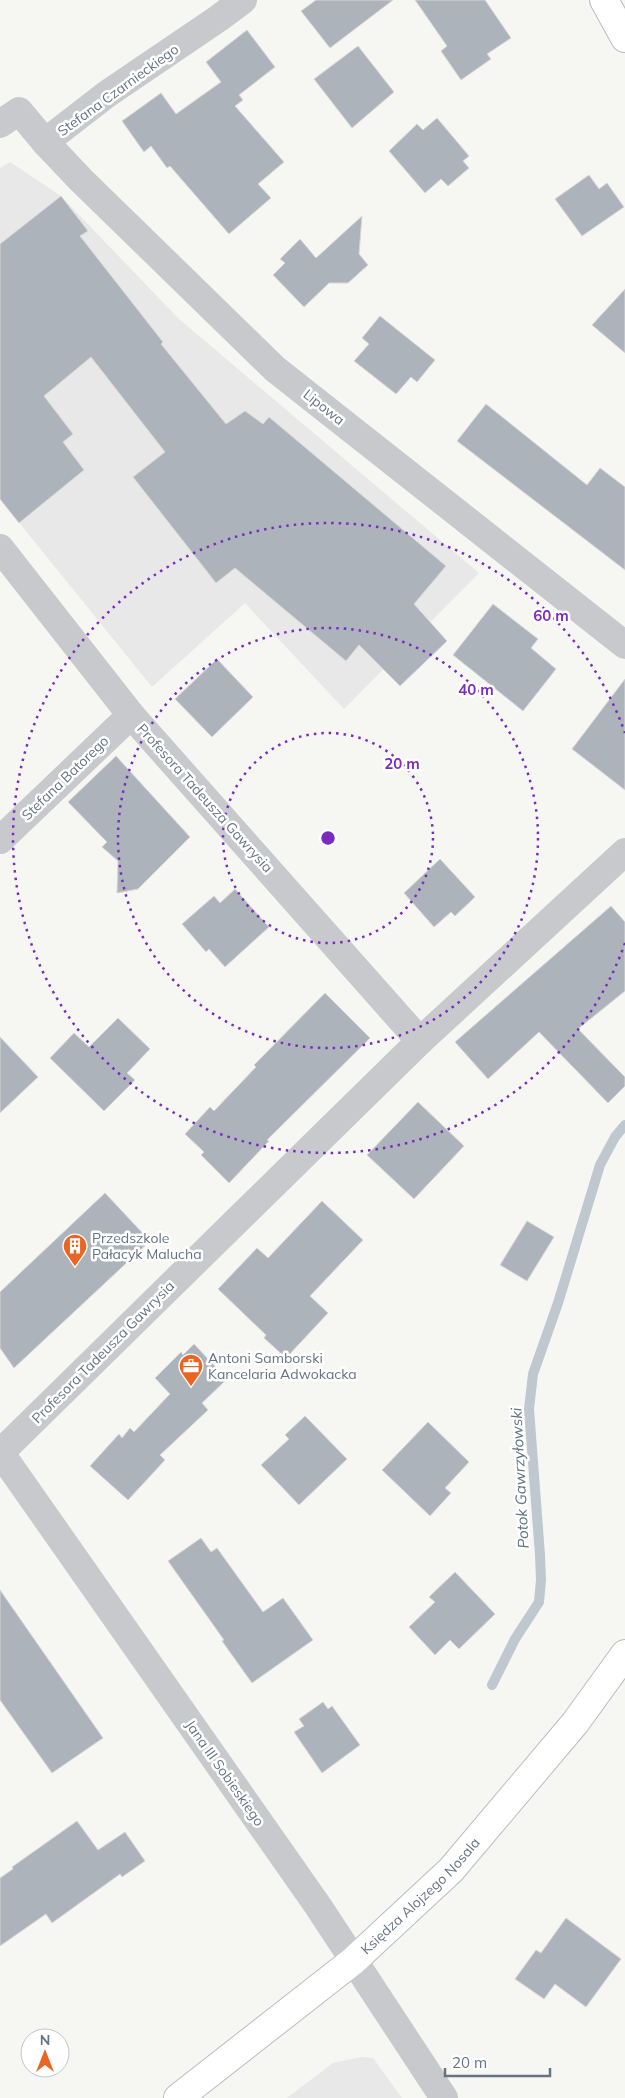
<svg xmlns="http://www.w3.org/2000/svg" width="625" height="2098" font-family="Mulish,sans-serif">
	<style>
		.built { fill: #e7e8e7 }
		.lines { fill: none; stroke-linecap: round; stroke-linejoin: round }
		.stream { stroke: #bfc8cf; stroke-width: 10 }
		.building { fill: #acb3ba; stroke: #d8d8d6 }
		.secondary-casing { stroke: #b9bcc1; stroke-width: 30 }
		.street { stroke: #c7c9cd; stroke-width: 28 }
		.secondary { stroke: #fff; stroke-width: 28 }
		.ring { fill: none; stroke: #7b2cbf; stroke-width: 2.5; stroke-dasharray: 2.5 5 }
		.labels { text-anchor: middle; stroke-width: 5; stroke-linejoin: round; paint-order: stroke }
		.street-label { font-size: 14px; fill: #657385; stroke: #fff }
		.poi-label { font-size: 14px; fill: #657385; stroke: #fff; text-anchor: start }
		.water-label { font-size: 15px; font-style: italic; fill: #607582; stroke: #fff }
		.centre { fill: #7b2cbf; stroke: #fff; stroke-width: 2.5 }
		.ring-label { font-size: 15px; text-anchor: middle; font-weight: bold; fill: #7b2cbf; stroke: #fff; stroke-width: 5; stroke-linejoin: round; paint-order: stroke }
	</style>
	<rect width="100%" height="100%" fill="#f6f7f3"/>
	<!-- built -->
	<g class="built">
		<path d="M10 162 61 196 179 319 479 573 344 709 245 603 152 687 0 499V168Z"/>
		<path d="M361 2057 373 2058 402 2098H287L333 2063Z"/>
	</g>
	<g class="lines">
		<!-- stream -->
		<path class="stream" d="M492 1685 515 1639 539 1602 541 1580 540 1555 529 1409 533 1374 558 1303 600 1165 615 1137 625 1125"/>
	</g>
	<!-- building -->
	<g class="building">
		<path d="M316 0H393L330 48 301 11Z"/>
		<path d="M415 0H485L511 38 487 54 491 59 461 80 441 51 447 46Z"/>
		<path d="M247 30 275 67 239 95 243 100 235 106 284 162 258 184 271 198 229 234 170 166 167 168 151 146 144 152 122 121 161 93 176 114 221 82 206 62Z"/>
		<path d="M358 46 394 92 352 128 314 79Z"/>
		<path d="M437 118 469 156 463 161 469 168 448 186 441 179 425 193 389 151 417 124 423 130Z"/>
		<path d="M589 175 599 189 607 183 624 207 582 236 555 199Z"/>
		<path d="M61 196 88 231 80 236 163 342 161 344 226 424 245 411 263 424 269 417 446 566 414 604 447 641 400 686 359 645 346 661 235 568 216 583 133 477 165 452 91 357 44 396 73 434 63 442 84 470 19 523 0 499V244Z"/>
		<path d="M362 216 359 254 368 265 348 283H329L304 307 273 275 285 263 280 259 300 239 316 258Z"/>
		<path d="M625 289V353L592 325Z"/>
		<path d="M380 316 435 360 417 382 411 377 396 394 354 361 369 344 362 338Z"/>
		<path d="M486 404 587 485 600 468 625 487V570L457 441Z"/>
		<path d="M493 604 538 639 531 648 556 669 523 711 453 655Z"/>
		<path d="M217 659 253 697 212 737 175 699Z"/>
		<path d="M625 679V790L572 749Z"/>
		<path d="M116 756 190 837 138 889 117 893 118 861 102 847 107 842 68 802Z"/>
		<path d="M440 859 475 897 455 916 451 912 434 927 404 893Z"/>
		<path d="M235 889 269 927 225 967 209 949 206 952 182 924 214 896 220 903Z"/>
		<path d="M611 906 625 922V991L578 1029 625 1077V1086L608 1103 539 1032 488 1079 455 1042Z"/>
		<path d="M325 993 370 1038 267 1140 269 1141 229 1183 201 1155 204 1152 185 1134 210 1107 214 1111 256 1067 254 1065Z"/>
		<path d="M118 1018 150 1049 127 1073 135 1080 104 1111 50 1058 74 1033 89 1047Z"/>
		<path d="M0 1037 38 1077 0 1113Z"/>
		<path d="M418 1102 464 1146 414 1199 367 1155Z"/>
		<path d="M105 1193 150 1241 14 1368 0 1348V1292Z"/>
		<path d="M322 1201 363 1240 310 1296 328 1313 286 1358 264 1338 266 1335 218 1289 257 1248 268 1258Z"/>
		<path d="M527 1221 554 1237 527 1281 500 1265Z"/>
		<path d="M194 1344 227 1379 202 1403 208 1410 160 1455 165 1460 128 1500 90 1466 119 1434 122 1438 130 1428 134 1432 170 1394 155 1378 181 1352 183 1355Z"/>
		<path d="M305 1416 347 1459 299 1505 261 1465 289 1439 285 1435Z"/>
		<path d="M428 1422 469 1462 445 1488 451 1493 430 1516 382 1470Z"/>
		<path d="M201 1538 211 1552 217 1548 263 1612 283 1598 313 1640 252 1683 222 1641 224 1640 168 1561Z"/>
		<path d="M455 1572 495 1614 459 1649 450 1640 435 1655 409 1627 435 1602 429 1597Z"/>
		<path d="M0 1590 103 1738 52 1773 0 1700Z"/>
		<path d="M323 1702 328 1709 332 1706 360 1745 322 1773 294 1732 304 1726 299 1719Z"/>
		<path d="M77 1821 98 1850 125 1832 145 1861 122 1877 120 1874 52 1923 46 1914 0 1946V1878L13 1869 12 1867Z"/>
		<path d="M566 1918 621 1959 586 2007 555 1984 544 1999 515 1979 536 1950 541 1953Z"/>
	</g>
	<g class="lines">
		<defs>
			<g id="secondary">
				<path d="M604 0 625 38"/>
				<path id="s1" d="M178 2098 353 1961 451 1870 575 1723 625 1654"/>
			</g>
		</defs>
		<!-- secondary casing -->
		<use href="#secondary" class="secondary-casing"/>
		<!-- street -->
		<g class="street">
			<path d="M0 124 19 111 45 142 107 94 219 18 243 0"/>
			<path d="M45 142 81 180 275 369 625 645"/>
			<path d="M0 548 131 715 420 1041"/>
			<path d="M0 840 131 715"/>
			<path d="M0 1452 318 1906 444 2098"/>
			<path d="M0 1453 420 1041 625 852"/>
		</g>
		<!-- secondary -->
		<use href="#secondary" class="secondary"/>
	</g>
	<!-- distance rings -->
	<g class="ring">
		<circle cx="328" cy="838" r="105"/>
		<circle cx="328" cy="838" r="210"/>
		<path d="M625 943A315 315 0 1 1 625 733"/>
	</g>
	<!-- icons -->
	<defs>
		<symbol id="building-pin" viewBox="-11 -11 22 30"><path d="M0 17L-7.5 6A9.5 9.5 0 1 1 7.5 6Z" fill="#e96521" stroke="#fff"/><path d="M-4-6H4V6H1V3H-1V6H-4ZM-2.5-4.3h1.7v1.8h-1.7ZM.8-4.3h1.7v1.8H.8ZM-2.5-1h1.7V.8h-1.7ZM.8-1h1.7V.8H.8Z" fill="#fff"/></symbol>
		<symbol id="office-pin" viewBox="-11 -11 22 30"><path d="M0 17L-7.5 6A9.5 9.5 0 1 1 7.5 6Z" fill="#e96521" stroke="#fff"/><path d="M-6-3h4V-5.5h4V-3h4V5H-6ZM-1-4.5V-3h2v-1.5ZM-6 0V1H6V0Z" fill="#fff"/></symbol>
	</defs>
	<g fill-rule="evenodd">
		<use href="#building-pin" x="61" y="1232" width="28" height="38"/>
		<use href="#office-pin" x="177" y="1352" width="28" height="38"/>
	</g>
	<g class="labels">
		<!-- street labels -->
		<g class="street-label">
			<text transform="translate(118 90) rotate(-36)" y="5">Stefana Czarnieckiego</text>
			<text transform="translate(324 407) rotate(38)" y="5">Lipowa</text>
			<text transform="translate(65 778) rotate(-44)" y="5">Stefana Batorego</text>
			<text transform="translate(205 798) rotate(48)" y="5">Profesora Tadeusza Gawrysia</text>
			<text transform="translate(103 1352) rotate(-45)" y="5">Profesora Tadeusza Gawrysia</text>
			<text transform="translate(225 1773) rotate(55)" y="5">Jana III Sobieskiego</text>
			<text dy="5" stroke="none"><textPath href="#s1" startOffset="316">Księdza Alojzego Nosala</textPath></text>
		</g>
		<!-- poi labels -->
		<g class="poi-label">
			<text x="92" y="1243">Przedszkole<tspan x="92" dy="16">Pałacyk Malucha</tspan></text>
			<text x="208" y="1363">Antoni Samborski<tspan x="208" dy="16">Kancelaria Adwokacka</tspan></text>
		</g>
		<!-- water labels -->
		<g class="water-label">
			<text transform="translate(520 1478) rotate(-93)" y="5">Potok Gawrzyłowski</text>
		</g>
	</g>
	<circle cx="328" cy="838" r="8" class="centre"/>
	<g class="ring-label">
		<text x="551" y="621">60 m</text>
		<text x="476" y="695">40 m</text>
		<text x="402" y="769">20 m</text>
	</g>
	<!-- north arrow -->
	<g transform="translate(45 2053)"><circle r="24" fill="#ffffff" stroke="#c1c7ce"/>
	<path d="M0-4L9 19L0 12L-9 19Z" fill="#e96521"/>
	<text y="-8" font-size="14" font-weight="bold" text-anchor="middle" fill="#657385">N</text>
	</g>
	<!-- scale -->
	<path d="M445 2068v8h105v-8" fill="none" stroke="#657385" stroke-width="2.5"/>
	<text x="452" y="2068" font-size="15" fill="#657385" stroke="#ffffff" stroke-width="4" paint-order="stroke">20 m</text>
</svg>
